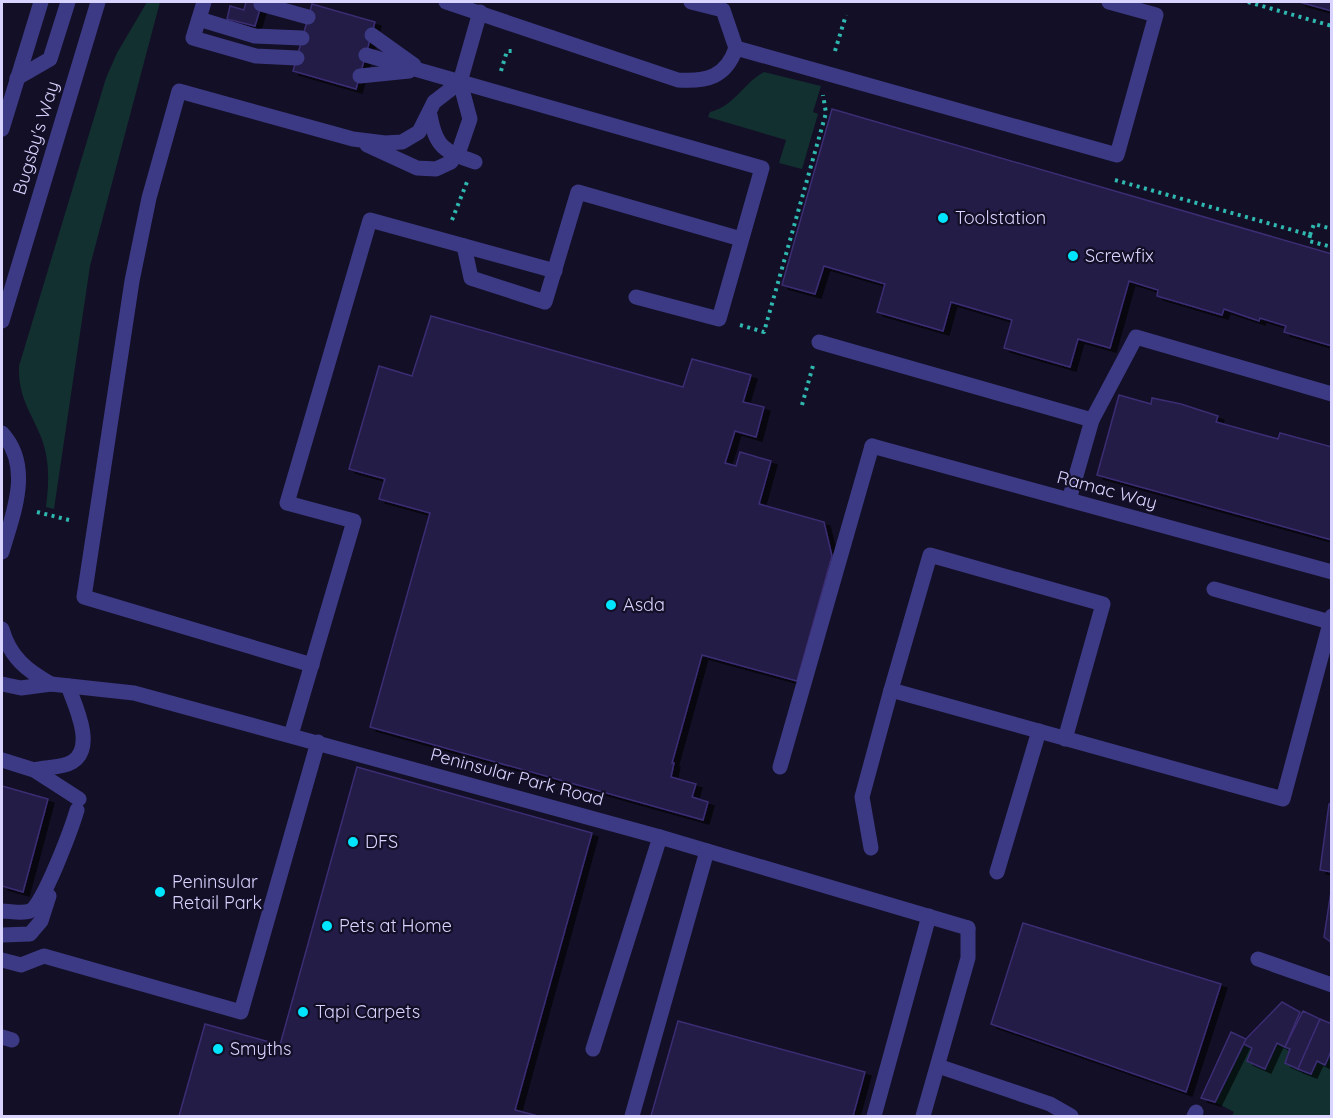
<svg xmlns="http://www.w3.org/2000/svg" width="1333" height="1118" font-family="Quicksand,sans-serif">
	<style>
		.green { fill: #12302f }
		.building { fill: #241b47; stroke: #3b2d73; stroke-width: 1.5; filter: url(#shadow) }
		.lines { fill: none; stroke-linecap: round; stroke-linejoin: round }
		.path { stroke: #2fb8b0; stroke-width: 4; stroke-dasharray: 3 4.5; stroke-linecap: butt }
		.service { stroke: #3d3a85; stroke-width: 15 }
		.minor { stroke: #3d3a85; stroke-width: 15 }
		.tertiary { stroke: #3d3a85; stroke-width: 15 }
		.poi-dot { fill: #00e5ff; stroke: #130f26; stroke-width: 2 }
		.labels { text-anchor: middle; stroke-width: 4.5; stroke-linejoin: round; paint-order: stroke }
		.street-label { font-size: 18px; fill: #d9d4ff; stroke: #130f26 }
		.poi-label { font-size: 18px; fill: #d9d4ff; stroke: #130f26; text-anchor: start }
	</style>
	<defs>
		<filter id="shadow"><feDropShadow dx="6" dy="4" stdDeviation="0" flood-color="#0009"/></filter>
	</defs>
	<rect width="100%" height="100%" fill="#130f26"/>
	<!-- green -->
	<g class="green">
		<path d="M147 2H160L90 266 54 509 46 507C49 483 50 460 41 437 30 410 18 397 19 366L106 78 117 53Z"/>
		<path d="M764 72 821 86 813 112 818 114 802 169 779 163 786 140 708 117 710 112C735 106 743 83 764 72Z"/>
		<path d="M1242 1043 1252 1048 1247 1061 1265 1069 1277 1043 1290 1049 1285 1063 1311 1074 1317 1061 1324 1064 1331 1049V1116H1232L1234 1112 1215 1102Z"/>
	</g>
	<!-- building -->
	<g class="building">
		<path d="M246 2H262L255 26 227 19 230 6 244 10Z"/>
		<path d="M1299 2H1332V11Z"/>
		<path d="M312 4 375 22 356 89 293 71Z"/>
		<path d="M832 109 1332 254V346L1284 332 1286 326 1260 318 1259 321 1224 309 1222 315 1157 296 1158 290 1129 281 1110 348 1078 339 1070 367 1004 348 1012 320 951 302 943 331 877 312 885 284 824 266 815 294 782 285Z"/>
		<path d="M431 316 683 387 692 359 751 375 743 402 764 407 756 437 735 431 725 463 736 466 740 452 771 461 759 504 824 522 832 556 797 681 702 655 672 763H674L671 777 696 784 692 797 708 802 703 820 370 727 430 513 379 499 385 479 349 469 379 366 412 376Z"/>
		<path d="M1119 395 1151 404 1152 398 1181 404 1218 416 1216 422 1278 439 1280 433 1332 447V540L1097 475Z"/>
		<path d="M357 767 592 833 515 1110 538 1116H179L205 1024 280 1045Z"/>
		<path d="M2 786 48 799 23 892 2 886Z"/>
		<path d="M1329 804H1332V872L1320 870Z"/>
		<path d="M1332 885V943L1324 937Z"/>
		<path d="M1023 923 1221 984 1186 1092 991 1024Z"/>
		<path d="M1282 1002 1300 1012 1285 1047 1277 1043 1265 1069 1247 1061 1252 1048 1242 1043Z"/>
		<path d="M1303 1011 1320 1019 1298 1069 1285 1063 1290 1049 1285 1047Z"/>
		<path d="M1320 1019 1332 1024V1049L1325 1065 1317 1061 1311 1074 1298 1069Z"/>
		<path d="M678 1021 865 1072 853 1116H651Z"/>
		<path d="M1231 1032 1246 1039 1215 1102 1201 1098Z"/>
	</g>
	<g class="lines">
		<!-- path -->
		<g class="path">
			<path d="M1248 2 1332 26"/>
			<path d="M835 51 846 15"/>
			<path d="M501 71 507 51H512"/>
			<path d="M1115 180 1310 235 1309 241 1332 247"/>
			<path d="M452 220 467 182"/>
			<path d="M1310 235 1314 224 1332 229"/>
			<path d="M740 325 764 332 826 113 823 95"/>
			<path d="M802 405 814 362"/>
			<path d="M37 512 73 521"/>
		</g>
		<!-- service -->
		<g class="service">
			<path d="M204 2 193 38 256 56 297 58"/>
			<path d="M691 2 723 10 736 48 1117 155 1156 15 1109 2"/>
			<path d="M261 4 308 17"/>
			<path d="M199 19 255 36 302 38"/>
			<path d="M372 35 414 65"/>
			<path d="M366 55 762 168 719 319 636 297"/>
			<path d="M360 76 409 71"/>
			<path d="M430 115C436 148 444 151 475 162"/>
			<path d="M367 145 417 168 436 169 451 162 460 148 470 119 460 82 480 12"/>
			<path d="M464 246 471 278 545 302 578 192 741 239"/>
			<path d="M819 342 1092 420"/>
			<path d="M1069 500 1092 420 1136 337 1332 394"/>
			<path d="M1214 589 1330 622"/>
			<path d="M312 665 84 597 132 281 149 198 179 91 353 139 385 143 402 142 419 132 434 102 460 82"/>
			<path d="M291 735 354 521 287 503 370 220 555 271"/>
			<path d="M1065 739 1103 604 930 555 891 690 1283 799 1332 616"/>
			<path d="M2 760 34 770 79 799"/>
			<path d="M780 767 872 446"/>
			<path d="M34 770C45 767 62 768 72 762 96 748 75 705 68 686"/>
			<path d="M871 848 862 797 891 690"/>
			<path d="M997 872 1039 731"/>
			<path d="M2 911C10 911 22 914 30 911 43 906 72 827 77 810"/>
			<path d="M2 935 30 934 41 921 49 896"/>
			<path d="M2 960 21 965 44 956 241 1012 318 742"/>
			<path d="M2 1037 12 1040"/>
			<path d="M593 1049 660 837"/>
			<path d="M938 1066 1050 1104 1071 1116"/>
			<path d="M632 1116 707 851"/>
			<path d="M874 1116 929 916"/>
			<path d="M923 1116 968 958V928"/>
		</g>
		<!-- minor -->
		<g class="minor">
			<path d="M446 2 678 80C707 82 726 77 736 48"/>
			<path d="M17 78 50 59 68 2"/>
			<path d="M2 433C33 467 13 514 2 552"/>
			<path d="M872 446 1332 572"/>
			<path d="M2 629C10 657 26 670 51 684"/>
			<path d="M2 684 21 688 51 684 134 693 660 837 968 928"/>
			<path d="M1258 959 1332 985"/>
			<path d="M1194 1116 1196 1112"/>
		</g>
		<!-- tertiary -->
		<g class="tertiary">
			<path d="M2 129 41 2"/>
			<path d="M2 321 98 2"/>
		</g>
	</g>
	<!-- markers -->
	<g class="poi-dot">
		<circle cx="943" cy="218" r="6"/>
		<circle cx="1073" cy="256" r="6"/>
		<circle cx="611" cy="605" r="6"/>
		<circle cx="353" cy="842" r="6"/>
		<circle cx="160" cy="892" r="6"/>
		<circle cx="327" cy="926" r="6"/>
		<circle cx="303" cy="1012" r="6"/>
		<circle cx="218" cy="1049" r="6"/>
	</g>
	<g class="labels">
		<!-- street labels -->
		<g class="street-label">
			<text transform="translate(36 138) rotate(-73)" y="6">Bugsby's Way</text>
			<text transform="translate(1107 490) rotate(15)" y="6">Ramac Way</text>
			<text transform="translate(517 777) rotate(15)" y="6">Peninsular Park Road</text>
		</g>
		<!-- poi labels -->
		<g class="poi-label">
			<text x="955" y="224">Toolstation</text>
			<text x="1085" y="262">Screwfix</text>
			<text x="623" y="611">Asda</text>
			<text x="365" y="848">DFS</text>
			<text x="172" y="888">Peninsular<tspan x="172" dy="21">Retail Park</tspan></text>
			<text x="339" y="932">Pets at Home</text>
			<text x="315" y="1018">Tapi Carpets</text>
			<text x="230" y="1055">Smyths</text>
		</g>
	</g>
	<!-- border -->
	<rect width="1333" height="1118" fill="none" stroke="#d9d4ff" stroke-width="6"/>
</svg>
